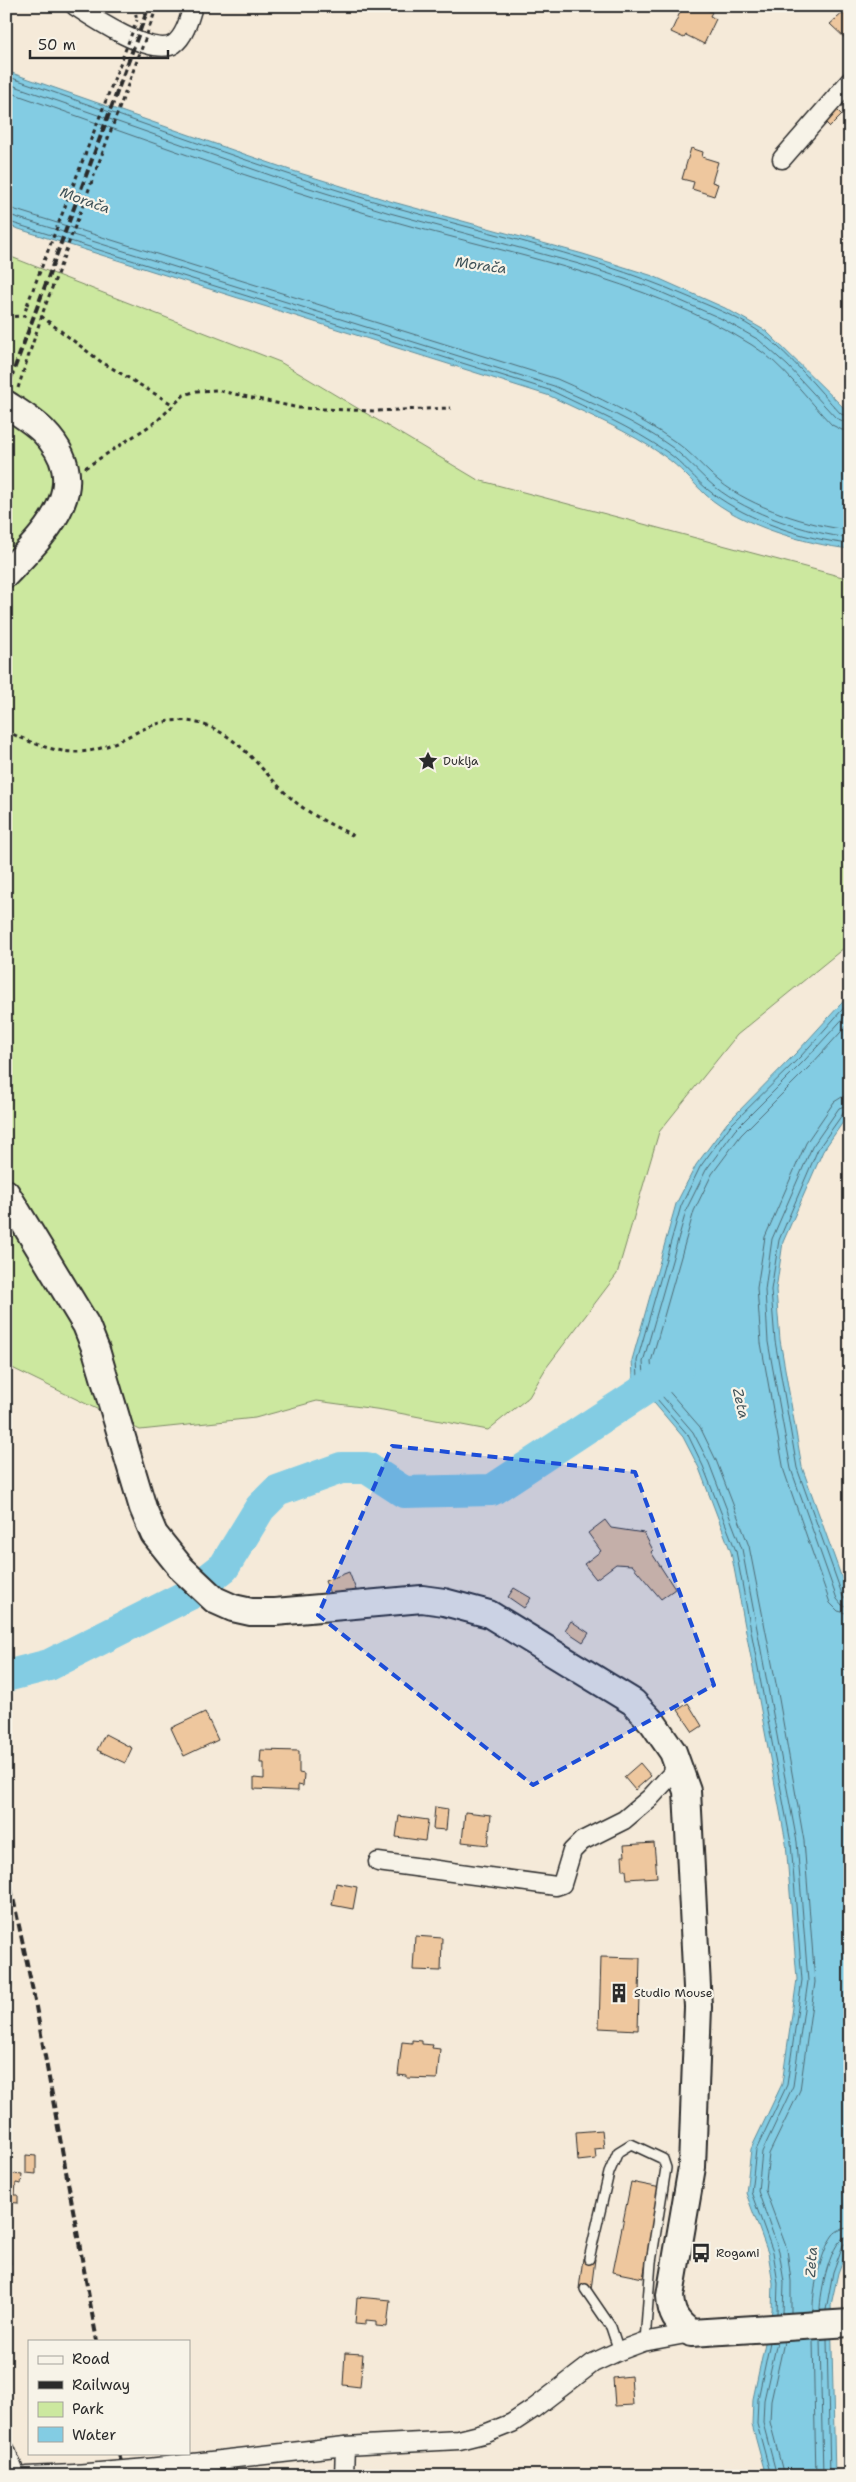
<svg xmlns="http://www.w3.org/2000/svg" width="856" height="2482" font-family="'Shantell Sans',sans-serif">
	<style>
		.green { fill: #cce89f; stroke: #7c8a65 }
		.water { fill: #83cce3; stroke: #608c99 }
		.lines { fill: none; stroke-linecap: round; stroke-linejoin: round }
		.shore { stroke: #4e6b75; stroke-width: 1 }
		.river { stroke: #83cce3; stroke-width: 32 }
		.building { fill: #eec79e; stroke: #2b2b2b }
		.lane-casing { stroke: #2b2b2b; stroke-width: 12 }
		.street-casing { stroke: #2b2b2b; stroke-width: 21 }
		.secondary-casing { stroke: #2b2b2b; stroke-width: 30 }
		.path { stroke: #2b2b2b; stroke-width: 3; stroke-dasharray: 4 4; stroke-linecap: butt }
		.lane { stroke: #f7f3e8; stroke-width: 9 }
		.street { stroke: #f7f3e8; stroke-width: 18 }
		.secondary { stroke: #f7f3e8; stroke-width: 26 }
		.rail { stroke: #2b2b2b; stroke-width: 4; stroke-dasharray: 8 4; stroke-linecap: butt }
		.street-bridge-casing { stroke: #2b2b2b; stroke-width: 21; stroke-linecap: butt }
		.path-bridge { stroke: #2b2b2b; stroke-width: 3; stroke-dasharray: 4 4; stroke-linecap: butt }
		.street-bridge { stroke: #f7f3e8; stroke-width: 18 }
		.marked { fill: #1d4ed8; fill-opacity: 0.2; stroke: #1d4ed8; stroke-width: 4; stroke-dasharray: 10 6; stroke-linejoin: round }
		.labels { text-anchor: middle; stroke-width: 4.5; stroke-linejoin: round; paint-order: stroke }
		.poi-label { font-size: 12px; fill: #2b2b2b; stroke: #f7f3e8; text-anchor: start }
		.water-label { font-size: 14px; font-style: italic; fill: #415359; stroke: #f7f3e8 }
	</style>
	<rect width="100%" height="100%" fill="#f5ead9"/>
	<filter id="ink" filterUnits="userSpaceOnUse"><feTurbulence type="fractalNoise" baseFrequency=".02" numOctaves="2"/><feDisplacementMap in="SourceGraphic" scale="10" xChannelSelector="R" yChannelSelector="G"/><feConvolveMatrix kernelMatrix="1 2 1 2 8 2 1 2 1" color-interpolation-filters="sRGB"/></filter>
	<g filter="url(#ink)">
		<!-- green -->
		<path class="green" d="M6 255 280 362 478 480 850 579V943L737 1035 659 1132 617 1274 546 1368 529 1397 488 1430 383 1410 317 1401 255 1418 140 1430 6 1365Z"/>
		<!-- water -->
		<g class="water">
			<path d="M6 71 290 170 393 202 583 254 653 276 725 308 766 331 850 414V549C805 544 740 525 706 495 692 482 680 467 664 456 629 431 589 415 550 396L6 225Z"/>
			<path d="M850 994V1112L823 1151 783 1242 776 1290 780 1340 802 1467 850 1601V2241L838 2273 831 2305 835 2476H766L752 2425 753 2399 772 2310 773 2283 768 2253 746 2193 751 2149 782 2084 797 1979 786 1843 731 1552 699 1468 683 1437 633 1378 632 1360 676 1204 696 1165 727 1123 797 1052Z"/>
		</g>
		<g class="lines">
			<!-- shore -->
			<g class="shore">
				<path d="M6 76C122 115 236 159 353 195 464 229 580 250 686 296 712 307 741 318 764 335 792 357 816 387 841 414L850 417"/>
				<path d="M6 83 287 181 390 213 579 264 649 287 720 318 759 340 788 366 836 418 850 424"/>
				<path d="M6 91C133 135 259 183 389 220 511 255 643 277 752 345 783 364 807 399 832 425L842 430 850 431"/>
				<path d="M6 207 557 379C598 397 638 416 674 441 691 452 704 469 719 481 751 507 809 526 850 530"/>
				<path d="M6 214 554 386C594 404 637 422 673 448 688 460 700 475 715 487 749 514 807 533 850 538"/>
				<path d="M6 221 552 391C591 410 631 427 667 452 683 463 696 481 712 493 750 521 803 539 850 544"/>
				<path d="M850 1096 842 1097 834 1102 806 1143 765 1237 757 1288 761 1343 784 1471 830 1603 838 1611 850 1614"/>
				<path d="M850 1104 839 1108 812 1147 772 1239 765 1290 768 1342 791 1469 837 1599 842 1605 850 1607"/>
				<path d="M850 1110 844 1112 818 1149 779 1240 771 1290 775 1341 797 1468 843 1597 850 1600"/>
				<path d="M820 2310C820 2294 830 2236 850 2235"/>
				<path d="M826 2310 833 2272 843 2245 850 2241"/>
				<path d="M813 2311C812 2292 821 2251 833 2235 837 2230 843 2228 850 2228"/>
				<path d="M791 2312V2281L787 2249 765 2190 769 2154 800 2090 815 1982 804 1841 779 1699 749 1546 716 1460 700 1427 652 1372 651 1362 694 1211 712 1174 741 1135 811 1065 850 1022"/>
				<path d="M777 2313 778 2283 773 2252 751 2192 756 2150 787 2085 802 1980 791 1843 736 1551 703 1466 688 1435 638 1377 637 1361 681 1206 700 1167 730 1126 801 1056 850 1001"/>
				<path d="M783 2313 784 2282 779 2251 758 2191 762 2152 793 2086 808 1981 797 1842 742 1549 709 1463 693 1432 644 1375 643 1362 687 1208 706 1170 735 1130 805 1060 850 1011"/>
				<path d="M820 2339 823 2476"/>
				<path d="M827 2339 830 2476"/>
				<path d="M813 2340 816 2476"/>
				<path d="M770 2342 758 2399 757 2424 771 2476"/>
				<path d="M777 2342 764 2400 763 2423 777 2476"/>
				<path d="M784 2342 771 2401 770 2422 784 2476"/>
			</g>
			<!-- river -->
			<path class="river" d="M6 1676 49 1665 188 1595 224 1567 260 1508 277 1491 341 1468H367L404 1492 492 1490 679 1367"/>
		</g>
		<!-- building -->
		<g class="building">
			<path d="M683 6 694 10 699 6 712 12 710 16 716 19 704 44 686 35 684 38 671 32Z"/>
			<path d="M850 7V38L847 40 830 24Z"/>
			<path d="M834 107 842 115 830 127 822 119Z"/>
			<path d="M691 148 703 152 702 157 718 162 712 182 718 184 714 196 692 189 694 182 682 179Z"/>
			<path d="M605 1520 611 1528 644 1533 653 1550 651 1552 675 1589 661 1599 632 1565 616 1564 596 1579 584 1564 601 1551 588 1533Z"/>
			<path d="M349 1572 356 1590 332 1599 325 1581Z"/>
			<path d="M514 1588 531 1598 524 1608 508 1597Z"/>
			<path d="M571 1621 589 1633 583 1642 565 1630Z"/>
			<path d="M688 1703 702 1726 693 1732 678 1710Z"/>
			<path d="M205 1712 218 1740 184 1756 171 1728Z"/>
			<path d="M105 1734 132 1748 125 1763 97 1750Z"/>
			<path d="M261 1750 299 1751V1773L304 1774 303 1786 298 1785V1791L254 1789V1778L264 1779V1763H260Z"/>
			<path d="M640 1763 651 1776 635 1790 624 1777Z"/>
			<path d="M435 1807 448 1809 446 1830 433 1829Z"/>
			<path d="M465 1812 491 1815 488 1845 462 1842Z"/>
			<path d="M399 1816 428 1820 425 1841 396 1837Z"/>
			<path d="M654 1843 657 1877 627 1879 626 1870H623L622 1856H625L624 1845Z"/>
			<path d="M336 1883 357 1887 353 1909 332 1905Z"/>
			<path d="M415 1936 442 1938 441 1971 413 1970Z"/>
			<path d="M601 1957 640 1958 638 2030 599 2028Z"/>
			<path d="M412 2040 422 2041V2044L433 2045 432 2048 440 2049 437 2079 407 2078V2076L398 2075 402 2042 412 2043Z"/>
			<path d="M602 2130 604 2148 595 2149 596 2159 578 2161 576 2132Z"/>
			<path d="M26 2155 36 2156V2174L26 2173Z"/>
			<path d="M6 2173 22 2175 21 2184 16 2183 15 2195H18V2203L6 2202Z"/>
			<path d="M631 2182 661 2188 643 2278 613 2272Z"/>
			<path d="M6 2242H9L11 2264 6 2265Z"/>
			<path d="M583 2258 595 2259 591 2290 579 2289Z"/>
			<path d="M357 2297 390 2300 387 2327 376 2326V2321L366 2320V2325L355 2324Z"/>
			<path d="M345 2353 363 2354 360 2387 343 2385Z"/>
			<path d="M631 2376 633 2405 615 2406 613 2378Z"/>
			<path d="M621 2471 666 2472V2476H621Z"/>
		</g>
		<g class="lines">
			<defs>
				<g id="lane">
					<path d="M589 2259 609 2173 618 2152 631 2144 663 2159 666 2168 651 2262 645 2341"/>
					<path d="M585 2289 611 2327 619 2351"/>
				</g>
				<g id="street">
					<path d="M75 6C93 18 153 58 174 44 185 36 189 19 193 6"/>
					<path d="M782 159 850 81"/>
					<path d="M378 1862 556 1886 562 1884 572 1851 582 1841 624 1820 650 1798 678 1767"/>
					<path d="M6 2451 16 2476"/>
					<path d="M148 2468 345 2446 459 2440 487 2433 512 2423 533 2409 593 2363 619 2351 643 2342 691 2333"/>
					<path d="M26 2476 75 2474"/>
					<path d="M344 2476 345 2446"/>
				</g>
				<g id="secondary">
					<path d="M6 404C18 412 33 421 43 431 97 486 45 533 6 574"/>
					<path d="M6 1193 86 1325 96 1350 143 1508 154 1534 182 1569 215 1600 233 1608 251 1612H275L422 1599 444 1602 489 1614 633 1702 653 1723 673 1752 687 1791 698 2007 692 2167 670 2296C671 2314 676 2322 691 2333L850 2323"/>
				</g>
			</defs>
			<!-- lane casing -->
			<use href="#lane" class="lane-casing"/>
			<!-- street casing -->
			<use href="#street" class="street-casing"/>
			<!-- secondary casing -->
			<use href="#secondary" class="secondary-casing"/>
			<!-- path -->
			<g class="path">
				<path d="M134 6 137 20"/>
				<path d="M150 26 157 6"/>
				<path d="M41 316 100 361 172 404"/>
				<path d="M6 317 24 316 27 305"/>
				<path d="M18 388 43 312"/>
				<path d="M85 468 157 421 184 395 197 391 216 390 299 408 375 411 451 408"/>
				<path d="M6 731C36 745 67 759 101 748 130 739 153 717 187 721 236 727 258 769 292 799 310 815 332 825 354 836"/>
			</g>
			<!-- lane -->
			<use href="#lane" class="lane"/>
			<!-- street -->
			<use href="#street" class="street"/>
			<!-- secondary -->
			<use href="#secondary" class="secondary"/>
			<!-- rail -->
			<g class="rail">
				<path d="M6 391 149 6"/>
				<path d="M6 1865 34 1996 97 2341"/>
				<path d="M119 2453 124 2476"/>
			</g>
			<defs>
				<path id="street-bridge" d="M75 2474 148 2468"/>
			</defs>
			<!-- street-bridge casing -->
			<use href="#street-bridge" class="street-bridge-casing"/>
			<!-- path-bridge -->
			<g class="path-bridge">
				<path d="M27 305 137 20"/>
				<path d="M43 312 150 26"/>
			</g>
			<!-- street-bridge -->
			<use href="#street-bridge" class="street-bridge"/>
		</g>
	</g>
	<!-- marked area -->
	<path class="marked" d="M392 1446 635 1472 714 1685 533 1785 318 1615Z"/>
	<!-- icons -->
	<defs>
		<symbol id="sight-bare" viewBox="-9 -9 18 18"><path d="M0-6L1.8-2.2L6-1.7L2.9 1.2L3.7 5.4L0 3.3L-3.7 5.4L-2.9 1.2L-6-1.7L-1.8-2.2Z" fill="#2b2b2b" stroke="#f7f3e8" stroke-width="2.5" paint-order="stroke"/></symbol>
		<symbol id="building-bare" viewBox="-9 -9 18 18"><path d="M-4-6H4V6H1V3H-1V6H-4ZM-2.5-4.3h1.7v1.8h-1.7ZM.8-4.3h1.7v1.8H.8ZM-2.5-1h1.7V.8h-1.7ZM.8-1h1.7V.8H.8Z" fill="#2b2b2b" stroke="#f7f3e8" stroke-width="2.5" paint-order="stroke"/></symbol>
		<symbol id="bus-bare" viewBox="-9 -9 18 18"><path d="M-5-6H5V4H4V6H2V4H-2V6H-4V4H-5ZM-3.5-4V0h7V-4ZM-3.5 1.2v1.5H-2V1.2ZM2 1.2v1.5H3.5V1.2Z" fill="#2b2b2b" stroke="#f7f3e8" stroke-width="2.5" paint-order="stroke"/></symbol>
	</defs>
	<g fill-rule="evenodd">
		<use href="#sight-bare" x="414" y="747" width="28" height="28"/>
		<use href="#building-bare" x="605" y="1979" width="28" height="28"/>
		<use href="#bus-bare" x="687" y="2239" width="28" height="28"/>
	</g>
	<g class="labels">
		<!-- poi labels -->
		<g class="poi-label">
			<text x="443" y="765">Duklja</text>
			<text x="634" y="1997">Studio Mouse</text>
			<text x="716" y="2257">Rogami</text>
		</g>
		<!-- water labels -->
		<g class="water-label">
			<text transform="translate(85 200) rotate(20)" y="5">Morača</text>
			<text transform="translate(481 265) rotate(8)" y="5">Morača</text>
			<text transform="translate(741 1403) rotate(77)" y="5">Zeta</text>
			<text transform="translate(811 2262) rotate(-86)" y="5">Zeta</text>
		</g>
	</g>
	<!-- margin -->
	<rect width="856" height="2482" fill="none" stroke="#f7f3e8" stroke-width="25"/>
	<rect x="12" y="12" width="831" height="2457" fill="none" stroke="#2b2b2b" stroke-width="2" filter="url(#ink)"/>
	<!-- legend -->
	<rect x="28" y="2340" width="162" height="115" fill="#f7f3e8" stroke="#a5a39c"/>
	<rect x="38" y="2356" width="25" height="8" fill="#f7f3e8" stroke="#a5a39c"/>
	<text x="72" y="2364" font-size="15" fill="#2b2b2b">Road</text>
	<rect x="38" y="2381" width="25" height="8" fill="#2b2b2b" stroke="#a5a39c"/>
	<text x="72" y="2390" font-size="15" fill="#2b2b2b">Railway</text>
	<rect x="38" y="2402" width="25" height="15" fill="#cce89f" stroke="#a5a39c"/>
	<text x="72" y="2414" font-size="15" fill="#2b2b2b">Park</text>
	<rect x="38" y="2427" width="25" height="15" fill="#83cce3" stroke="#a5a39c"/>
	<text x="72" y="2440" font-size="15" fill="#2b2b2b">Water</text>
	<!-- scale -->
	<path d="M30 50v8h138v-8" fill="none" stroke="#2b2b2b" stroke-width="2.5"/>
	<text x="38" y="50" font-size="15" fill="#2b2b2b" stroke="#f7f3e8" stroke-width="4" paint-order="stroke">50 m</text>
</svg>
